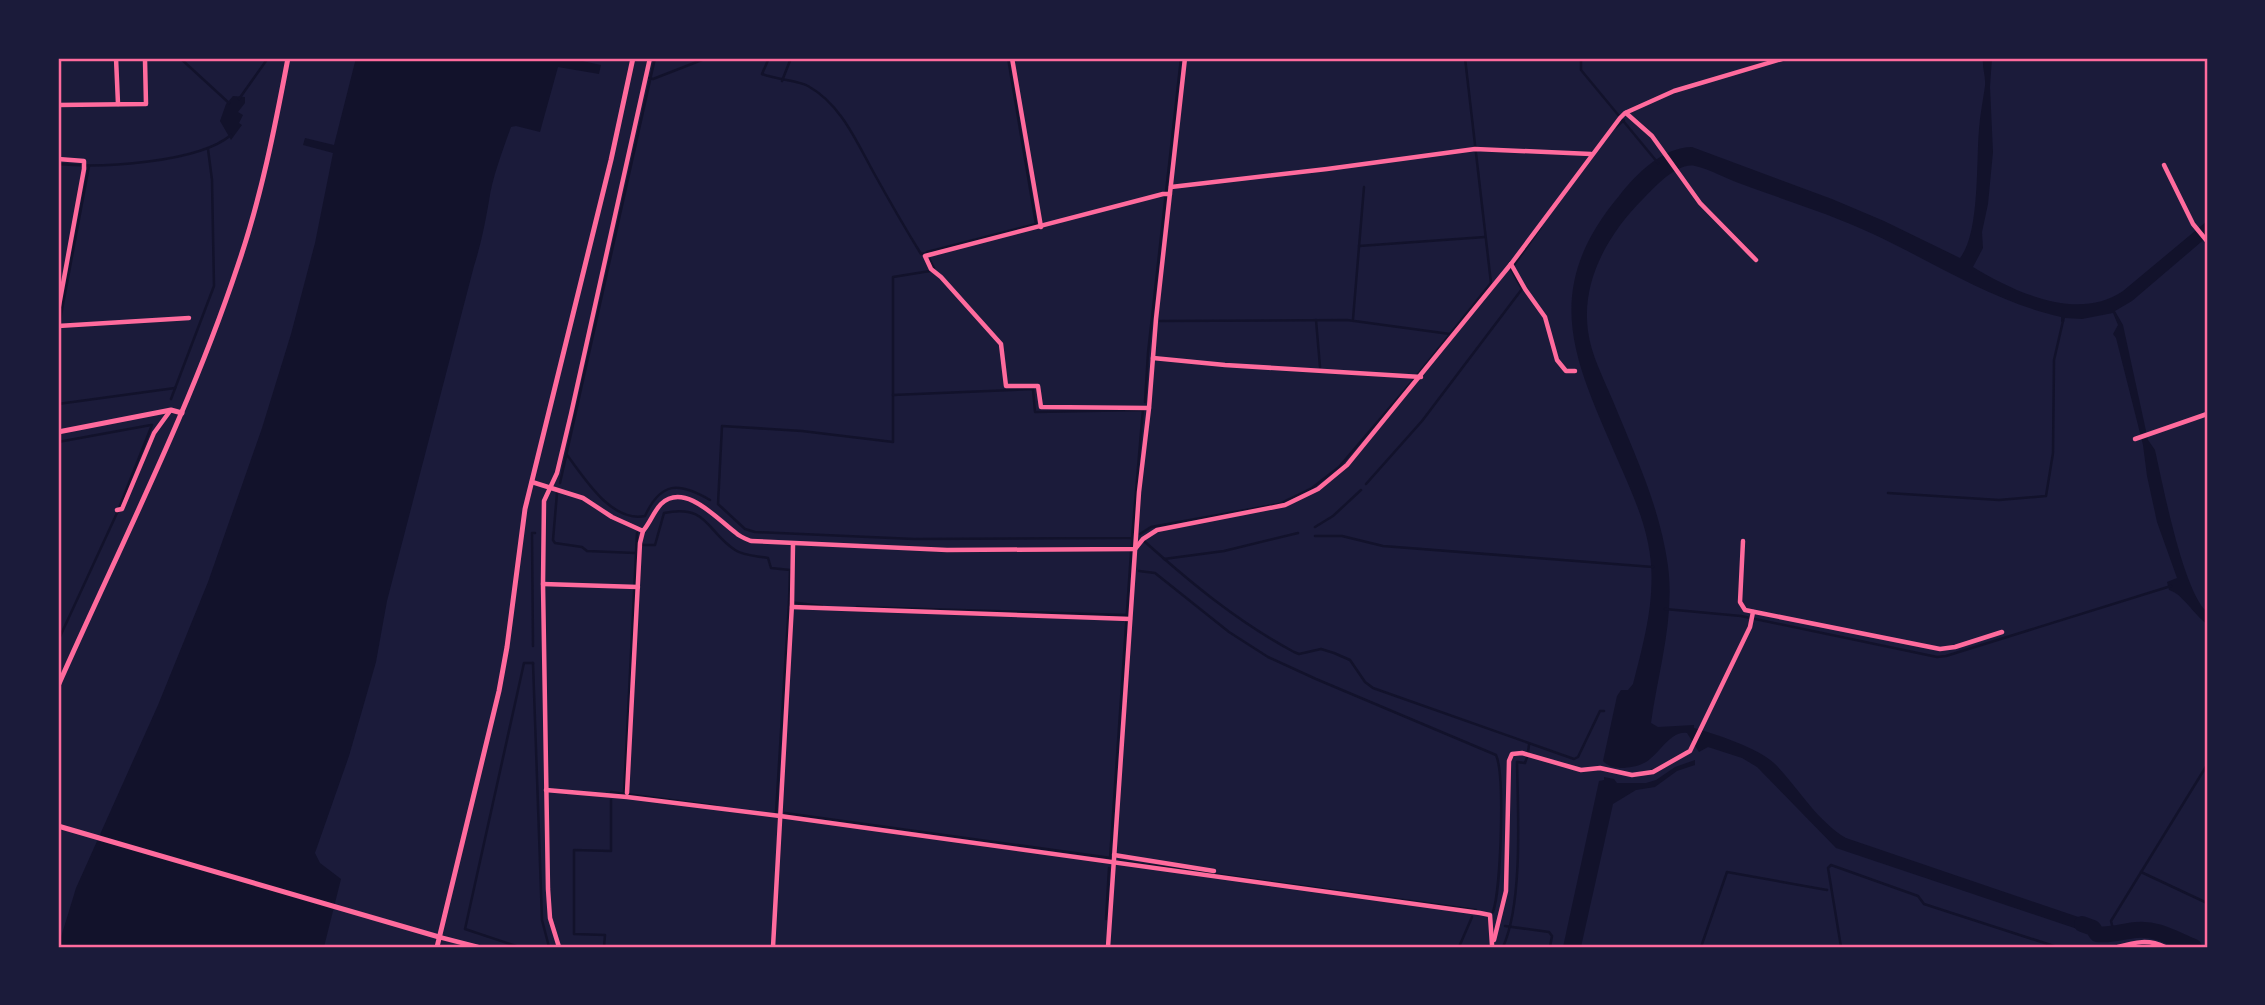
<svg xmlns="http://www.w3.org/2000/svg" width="2265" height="1005" font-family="'Source Sans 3',sans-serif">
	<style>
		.water { fill: #12122b }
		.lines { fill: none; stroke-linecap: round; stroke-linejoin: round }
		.stream { stroke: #12122b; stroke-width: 2.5 }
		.river { stroke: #12122b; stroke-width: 16 }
		.minor { stroke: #ff6b9d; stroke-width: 4.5 }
		.tertiary { stroke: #ff6b9d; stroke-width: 5 }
		.neatline { fill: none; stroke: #ff6b9d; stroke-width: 2.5 }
	</style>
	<rect width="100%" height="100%" fill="#1b1b3a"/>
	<!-- water -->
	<g class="water">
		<path d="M356 58H568L601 65 599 74 558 67 540 132 516 126 511 127C503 150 492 178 489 201 485 224 481 244 474 266L387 601 376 662 349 756 315 853 320 863 341 879 324 947H58L76 888 158 705 208 582 262 428 291 334 315 243 333 153 303 145 305 138 334 145Z"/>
		<path d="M1992 58 1990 87 1993 152 1988 204 1982 232 1983 248 1973 267C2014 292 2078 322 2123 291L2207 221V237L2132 301 2115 311 2123 325 2148 440 2155 450C2163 485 2183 591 2207 612V624C2193 614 2183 594 2169 590L2167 582 2177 578 2157 522 2147 476 2143 445 2116 338 2113 334 2118 325 2113 313 2082 319 2065 318 2064 322H2061V317C1994 302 1935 263 1873 234 1831 214 1787 201 1744 185 1728 180 1710 169 1695 166 1677 162 1655 187 1643 199 1609 233 1581 280 1588 331 1591 355 1604 379 1613 401 1635 455 1660 507 1668 566 1675 619 1658 672 1651 723L1658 727 1694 725V728C1716 734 1758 748 1774 763 1799 788 1815 819 1846 838L2099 924 2098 936 1836 848 1757 767 1742 758 1708 747 1699 752 1687 733C1671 730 1659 754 1646 762 1639 766 1632 767 1624 768 1615 768 1609 767 1603 761L1617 696 1621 690H1628L1633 684C1645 637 1658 592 1648 543 1643 518 1633 495 1623 472 1579 368 1535 296 1619 196 1636 174 1663 147 1692 147L1832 199 1884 221 1960 258C1980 233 1976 162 1979 129 1980 115 1983 100 1985 86 1986 77 1982 68 1983 59Z"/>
		<path d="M233 96 245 97V103L238 112 243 115 239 123 242 125 231 140 220 121 226 104Z"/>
		<path d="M1695 760V765L1677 771 1655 787 1636 790 1613 804 1581 947H1563L1599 781 1604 780V777L1614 779 1617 783H1646L1656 780 1675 767Z"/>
	</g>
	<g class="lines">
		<!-- stream -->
		<g class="stream">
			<path d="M180 58 229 103"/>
			<path d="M769 58 762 74C777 80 797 80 808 86 842 105 857 143 875 175 890 202 905 228 921 254L927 253"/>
			<path d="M1581 58V70L1658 163"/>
			<path d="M649 78 653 79 707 58"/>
			<path d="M782 81 791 58"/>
			<path d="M239 99 268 58"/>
			<path d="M1616 127 1624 120"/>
			<path d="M58 164C101 168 198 163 231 135"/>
			<path d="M1359 246 1485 237"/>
			<path d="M927 252 1036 224 1008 58"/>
			<path d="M929 258 934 268"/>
			<path d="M930 271 893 277V442L802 431 722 426 718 504 745 529 755 532 914 539 1132 538 1143 409"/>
			<path d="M1353 319 1364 187"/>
			<path d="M1316 320 1320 367"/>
			<path d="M1160 321 1347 320 1450 334"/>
			<path d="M58 331 89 166"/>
			<path d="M893 395 1033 389 1035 412 1143 410"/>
			<path d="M171 399 214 286 212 180 208 149"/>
			<path d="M1145 402 1148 353 1181 58"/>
			<path d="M58 404 175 388"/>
			<path d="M58 442 151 425"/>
			<path d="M567 455C584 477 611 523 645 516 661 481 679 482 710 500"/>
			<path d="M560 483 655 58"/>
			<path d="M1366 484 1422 421 1522 289 1511 269 1541 227"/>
			<path d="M557 493 553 540 555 543 582 547 587 551 635 553"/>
			<path d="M1888 493 1999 500 2046 496 2053 453 2054 360 2063 321"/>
			<path d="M1315 527 1333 516 1361 490"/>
			<path d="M1140 534 1151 527 1279 504 1312 488 1339 467 1415 378 1491 283 1465 58"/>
			<path d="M1315 536H1342L1383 546 1653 567"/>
			<path d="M1144 541C1191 583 1238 622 1294 652L1299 654 1321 649 1334 653 1350 660 1365 682 1373 688 1574 759 1578 757 1600 711H1604"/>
			<path d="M643 545H655L664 513C708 504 706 531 735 550 744 556 757 556 768 558L771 568 790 570 789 602 822 606"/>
			<path d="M1164 559 1224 551 1298 533"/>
			<path d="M1139 571 1155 573 1229 632 1268 657 1316 679 1496 755C1505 775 1501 889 1493 912"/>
			<path d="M857 607 1126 615"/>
			<path d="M1665 609 1741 616 1937 657 1946 656 2171 586"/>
			<path d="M58 641 117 513 152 425"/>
			<path d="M533 646 532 533H535"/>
			<path d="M533 663 542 920 549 947"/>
			<path d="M1528 752 1529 745"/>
			<path d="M611 792 716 806"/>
			<path d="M624 793 637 533"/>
			<path d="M776 813 789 602"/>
			<path d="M785 813 1111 858"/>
			<path d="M1110 859 1132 538"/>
			<path d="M1119 861 1476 910"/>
			<path d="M2141 872 2207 903"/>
			<path d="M1106 919 1109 868"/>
			<path d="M1505 926 1549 932 1552 936 1550 947"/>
			<path d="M2114 933 2111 921 2207 765"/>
			<path d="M519 947 465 929 524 663H533"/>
			<path d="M604 947 605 935 574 934V850L611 851V800"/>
			<path d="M1459 947 1472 917"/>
			<path d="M1503 947C1523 903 1518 812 1517 762L1525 763 1527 757"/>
			<path d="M1701 947 1727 872 1827 890"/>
			<path d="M1841 947 1828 868 1831 865 1918 896 1924 904 2057 947"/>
		</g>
		<!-- river -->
		<path class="river" d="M2082 924 2093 928 2097 934C2111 936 2123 931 2136 930 2158 928 2174 939 2194 947"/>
		<!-- minor -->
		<g class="minor">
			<path d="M116 58 118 104"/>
			<path d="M1012 58 1041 227"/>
			<path d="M58 105 146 104 145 60"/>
			<path d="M1626 113 1652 136 1700 203 1756 260"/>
			<path d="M58 159 84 161V169L58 311"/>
			<path d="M2164 165 2193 224 2207 241"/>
			<path d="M1171 187 1327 169 1475 149 1591 154"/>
			<path d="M1511 264 1525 289 1545 317 1557 360 1566 371H1575"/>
			<path d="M58 326 189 318"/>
			<path d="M1153 358 1225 365 1421 377"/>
			<path d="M1149 408 1041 407 1038 386H1006L1001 344 941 277 931 269 925 256 1163 194H1170"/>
			<path d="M2135 439 2207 414"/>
			<path d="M532 482 583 498 612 517 643 531C650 523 654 511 661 504 685 481 719 521 736 533 740 537 746 539 751 541L947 550 1135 549 1143 539 1157 530 1285 505 1318 489 1347 465 1511 264 1620 118 1625 113 1674 91 1785 58"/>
			<path d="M117 510 122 509 154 433 170 411"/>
			<path d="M1743 541 1740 602 1745 610 1940 649 1955 647 2002 632"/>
			<path d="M543 584 638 587"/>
			<path d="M792 607 1130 619"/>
			<path d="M546 790 627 797 780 816 1480 913 1490 915 1492 945"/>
			<path d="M627 793 640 543 643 531"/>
			<path d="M1114 855 1214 871"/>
			<path d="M439 937 478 947"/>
			<path d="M1494 940 1506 891 1509 761 1512 754 1522 753 1581 770 1600 768 1632 775 1653 772 1690 751 1750 627 1753 612"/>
			<path d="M559 947 550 918 548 889 543 584 544 501 557 473 571 414 650 58"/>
			<path d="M773 947 792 604 793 544"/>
			<path d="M1108 947 1139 492 1149 408 1156 319 1185 58"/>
			<path d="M2118 947C2135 942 2149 939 2165 947"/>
		</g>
		<!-- tertiary -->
		<g class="tertiary">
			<path d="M58 432 171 410 182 413"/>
			<path d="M58 686C120 546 190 410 238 265 261 198 275 127 288 58"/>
			<path d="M58 826 439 937"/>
			<path d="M437 947 499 691 507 647 525 509 611 160 633 58"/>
		</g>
	</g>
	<!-- border -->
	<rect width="2265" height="1005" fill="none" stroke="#1b1b3a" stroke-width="119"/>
	<rect x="60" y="60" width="2146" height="886" class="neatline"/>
</svg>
